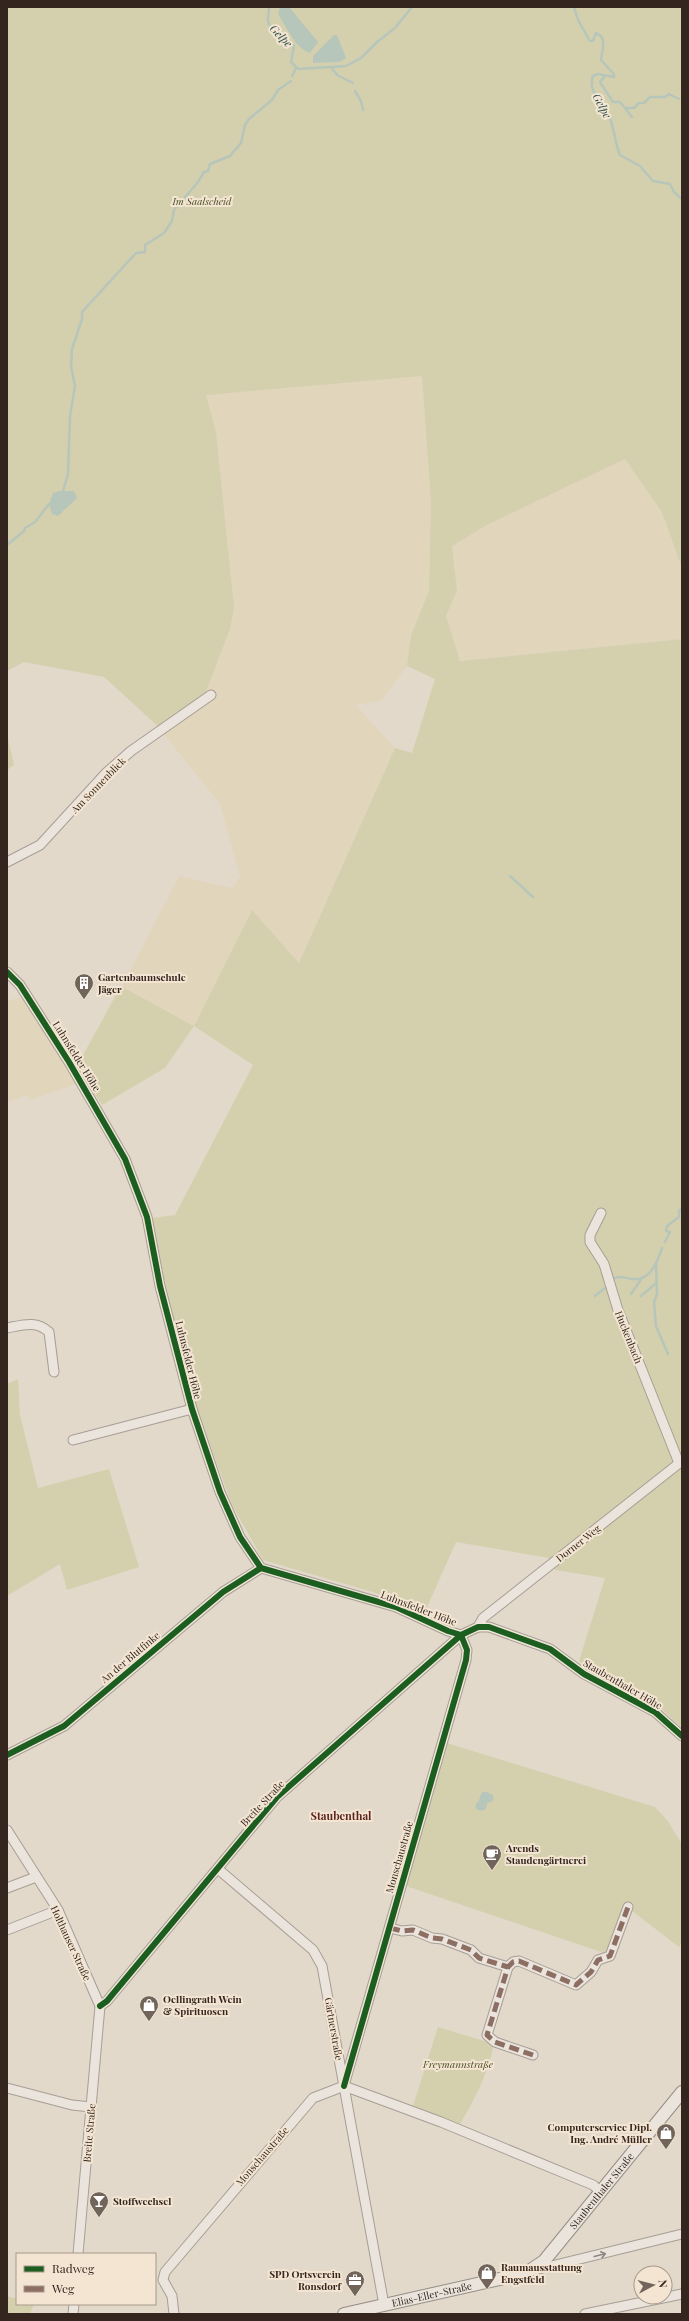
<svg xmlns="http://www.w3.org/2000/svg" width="689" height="2321" font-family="'Playfair Display',serif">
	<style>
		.farmland { fill: #e1d5bc }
		.green { fill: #d4d0ae }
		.water { fill: #b7c6ba }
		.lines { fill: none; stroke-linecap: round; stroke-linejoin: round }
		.stream { stroke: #b7c6ba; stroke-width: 2.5 }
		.canal { stroke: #b7c6ba; stroke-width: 9 }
		.minor-casing { stroke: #a79e95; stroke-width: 11 }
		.secondary-casing { stroke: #968e85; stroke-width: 14 }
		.minor { stroke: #eae4dd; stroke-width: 9 }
		.secondary { stroke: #eae4dd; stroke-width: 12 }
		.quiet { stroke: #8d6e63; stroke-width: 5; stroke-dasharray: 10 5; stroke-linecap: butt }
		.cycleway-casing { stroke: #f3e5d2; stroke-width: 8 }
		.cycleway { stroke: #1b5e20; stroke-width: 6 }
		.oneway { stroke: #8f857e }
		.labels { text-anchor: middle; stroke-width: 4; stroke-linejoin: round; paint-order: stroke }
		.park-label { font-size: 10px; font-style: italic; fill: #4a5026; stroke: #f3e5d2 }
		.street-label { font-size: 10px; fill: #34261e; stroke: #f3e5d2 }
		.poi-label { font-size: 10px; font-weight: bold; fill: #34261e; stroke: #f3e5d2; text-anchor: start }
		.water-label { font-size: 11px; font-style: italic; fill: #2e534c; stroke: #f3e5d2 }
		.neighbourhood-label { font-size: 11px; font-weight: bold; fill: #5e2520; stroke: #f3e5d2 }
	</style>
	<rect width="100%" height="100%" fill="#e2d9cb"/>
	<!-- farmland -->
	<g class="farmland">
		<path d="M422 375 431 503 429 592 411 635 407 666 382 700 356 705 395 748 299 963 252 910 194 1026 122 986 179 876 232 888 240 877 220 804 159 728 134 705 158 577 198 395Z"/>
		<path d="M682 439V639L460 661 446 616 457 591 452 546 487 525 656 444Z"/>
		<path d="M23 997 77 1084 29 1100 27 1095 7 1102V1001Z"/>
	</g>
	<!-- green -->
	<g class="green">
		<path d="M7 7H682V568L662 512 625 459 487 525 452 546 457 591 446 616 460 661 682 639V1728L656 1704 579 1661 605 1578 555 1570 549 1558 456 1542 424 1614 383 1595 263 1560 232 1505 198 1412 172 1320 152 1218 175 1215 253 1065 194 1026 165 1068 102 1105 77 1066 121 986 194 1026 252 910 299 963 395 748 412 753 435 679 407 666 411 635 429 591 431 503 422 376 206 395 216 432 234 608 230 629 205 694 158 726 104 677 24 662 7 671Z"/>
		<path d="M7 734 14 765 7 770Z"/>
		<path d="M18 1379 20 1415 38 1488 109 1469 139 1567 67 1590 60 1564 7 1596V1384Z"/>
		<path d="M447 1743 655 1807 667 1820 682 1844V1942L679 1947 627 1907 607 1954 406 1886Z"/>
		<path d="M438 2027 494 2044C488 2073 475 2099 460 2124L413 2106Z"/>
		<path d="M7 2296 17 2299V2304H34L30 2314H7Z"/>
	</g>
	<!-- water -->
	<g class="water">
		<path d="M280 7H289L318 42 310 53C295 48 286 26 278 14Z"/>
		<path d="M334 35H337L346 58 340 62 313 63V56Z"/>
		<path d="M60 491H74L77 498 58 516 52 514 49 504 53 493Z"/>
	</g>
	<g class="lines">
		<!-- stream -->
		<g class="stream">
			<path d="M269 7 268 21 271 29H278L294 46 291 62 298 69 346 66 361 58 377 42 395 28 412 7"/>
			<path d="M574 7 578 20 590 41H593L596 33C608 38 602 50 601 60L614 74V77L598 74 593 76C587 92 603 102 609 115 614 128 615 143 620 155L640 166 653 181 670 184 674 192 682 199"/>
			<path d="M331 67 337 75 353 83"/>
			<path d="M292 76 296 68"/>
			<path d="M605 76 600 82 613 102H620L625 108H634L639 103H644L650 97H665L669 94 679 99"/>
			<path d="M355 91 361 101 363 110"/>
			<path d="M625 108 632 117"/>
			<path d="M63 491 68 474 70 416 75 386 71 367 72 349 82 319V312L136 253 145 252V245L164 233 172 221 174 210 198 182 204 172 208 171 210 164 230 156 241 143 245 125 249 119 272 100 278 90 291 81"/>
			<path d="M7 545 24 531 25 528 35 522 49 504"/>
			<path d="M510 876 533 897"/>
			<path d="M665 1242 670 1232 666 1231 667 1226 679 1217V1211L682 1208"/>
			<path d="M656 1264 657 1294 654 1302 656 1326 668 1354"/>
			<path d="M615 1278C621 1275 625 1278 631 1279 650 1282 657 1263 662 1248"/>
			<path d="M631 1294 642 1278"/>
			<path d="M595 1296 605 1288"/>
			<path d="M641 1296 655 1284"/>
		</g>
		<!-- canal -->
		<path class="canal" d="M480 1806H482L485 1796 489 1798"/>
		<defs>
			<g id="minor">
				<path d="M7 862 40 845 106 773 131 751 211 695"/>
				<path d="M7 972 20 985 69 1062 125 1159 147 1217 160 1286 192 1409 220 1492 240 1537 261 1568 396 1607 448 1631 461 1635"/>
				<path d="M601 1213 590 1235V1242L604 1264 618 1310 679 1463"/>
				<path d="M7 1328C23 1325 36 1320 49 1332L54 1372"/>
				<path d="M73 1440 192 1409"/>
				<path d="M478 1627 483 1618 682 1461"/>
				<path d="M7 1755 64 1726 223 1592 261 1568"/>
				<path d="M7 1830 58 1910 100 2006 78 2254"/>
				<path d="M218 1869 313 1950 322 1966 384 2305"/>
				<path d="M7 1888 36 1877"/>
				<path d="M390 1928 402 1931 413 1930 432 1938 442 1939 471 1950 479 1958 508 1967"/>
				<path d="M7 1930 58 1910"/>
				<path d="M100 2006 107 2001 277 1797 461 1635 478 1627H489L550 1649 584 1674 655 1712 682 1736"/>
				<path d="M533 2055 495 2042 487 2035 508 1967 513 1962 519 1961 576 1985 591 1972 598 1960 610 1956 628 1907"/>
				<path d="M345 2082 466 1660 467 1650 461 1635"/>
				<path d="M344 2086 441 2122 593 2185 600 2191"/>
				<path d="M7 2088 72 2105 91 2107"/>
				<path d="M535 2270 682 2234"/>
				<path d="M73 2314 74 2304"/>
				<path d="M174 2314 172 2296 163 2280 165 2272 313 2098 344 2086"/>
				<path d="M585 2314 682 2294"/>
			</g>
			<g id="secondary">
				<path id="s1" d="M344 2314 526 2273 544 2261 682 2092"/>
			</g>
		</defs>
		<!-- minor casing -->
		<use href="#minor" class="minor-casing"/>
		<!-- secondary casing -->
		<use href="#secondary" class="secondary-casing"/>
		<!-- minor -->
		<use href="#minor" class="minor"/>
		<!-- secondary -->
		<use href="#secondary" class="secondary"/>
		<!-- quiet -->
		<g class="quiet">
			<path d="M390 1928 402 1931 413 1930 432 1938 442 1939 471 1950 479 1958 508 1967"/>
			<path d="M533 2055 495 2042 487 2035 508 1967 513 1962 519 1961 576 1985 591 1972 598 1960 610 1956 628 1907"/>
		</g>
		<defs>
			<g id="cycleway">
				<path d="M7 972 20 985 69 1062 125 1159 147 1217 160 1286 192 1409 220 1492 240 1537 261 1568 396 1607 448 1631 461 1635"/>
				<path d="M7 1755 64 1726 223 1592 261 1568"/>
				<path d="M100 2006 107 2001 277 1797 461 1635 478 1627H489L550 1649 584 1674 655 1712 682 1736"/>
				<path d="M344 2086 466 1660 467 1650 461 1635"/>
			</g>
		</defs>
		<!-- cycleway casing -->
		<use href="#cycleway" class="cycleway-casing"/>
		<!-- cycleway -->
		<use href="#cycleway" class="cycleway"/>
	</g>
	<!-- one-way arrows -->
	<defs><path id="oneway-shaft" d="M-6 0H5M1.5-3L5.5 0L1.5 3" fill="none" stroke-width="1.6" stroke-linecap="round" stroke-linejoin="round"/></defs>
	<use class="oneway" href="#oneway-shaft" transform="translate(600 2255) rotate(-14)"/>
	<!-- icons -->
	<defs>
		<symbol id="building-pin" viewBox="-11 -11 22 30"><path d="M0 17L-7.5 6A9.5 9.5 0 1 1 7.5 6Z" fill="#71655b" stroke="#f3e5d2"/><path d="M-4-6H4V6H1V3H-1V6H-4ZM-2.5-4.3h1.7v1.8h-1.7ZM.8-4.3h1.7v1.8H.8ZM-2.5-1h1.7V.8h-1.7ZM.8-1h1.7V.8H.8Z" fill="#fff"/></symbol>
		<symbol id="cafe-pin" viewBox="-11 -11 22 30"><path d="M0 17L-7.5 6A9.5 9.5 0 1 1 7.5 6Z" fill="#71655b" stroke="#f3e5d2"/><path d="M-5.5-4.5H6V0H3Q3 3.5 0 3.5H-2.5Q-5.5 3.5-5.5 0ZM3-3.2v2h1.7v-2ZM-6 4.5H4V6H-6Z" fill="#fff"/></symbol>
		<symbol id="shop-pin" viewBox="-11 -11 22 30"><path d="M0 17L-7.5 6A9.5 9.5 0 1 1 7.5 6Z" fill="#71655b" stroke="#f3e5d2"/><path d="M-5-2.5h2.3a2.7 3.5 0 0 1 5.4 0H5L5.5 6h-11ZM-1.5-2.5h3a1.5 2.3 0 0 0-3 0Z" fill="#fff"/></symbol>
		<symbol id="bar-pin" viewBox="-11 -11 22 30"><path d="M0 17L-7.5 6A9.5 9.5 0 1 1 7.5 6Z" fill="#71655b" stroke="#f3e5d2"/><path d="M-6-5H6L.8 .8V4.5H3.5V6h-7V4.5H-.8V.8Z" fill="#fff"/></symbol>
		<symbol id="office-pin" viewBox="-11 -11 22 30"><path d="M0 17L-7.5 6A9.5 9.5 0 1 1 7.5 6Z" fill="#71655b" stroke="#f3e5d2"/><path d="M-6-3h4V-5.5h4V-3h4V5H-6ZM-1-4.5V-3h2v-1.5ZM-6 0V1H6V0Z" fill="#fff"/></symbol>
	</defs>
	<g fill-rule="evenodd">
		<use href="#building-pin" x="73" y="972" width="22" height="30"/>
		<use href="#cafe-pin" x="481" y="1843" width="22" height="30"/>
		<use href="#shop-pin" x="138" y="1994" width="22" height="30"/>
		<use href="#shop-pin" x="655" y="2122" width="22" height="30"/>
		<use href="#bar-pin" x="88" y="2190" width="22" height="30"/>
		<use href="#shop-pin" x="476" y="2262" width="22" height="30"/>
		<use href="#office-pin" x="344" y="2269" width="22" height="30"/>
	</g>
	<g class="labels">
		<!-- park labels -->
		<g class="park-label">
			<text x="202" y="205">Im Saalscheid</text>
			<text x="458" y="2068">Freymannstraße</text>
		</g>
		<!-- street labels -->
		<g class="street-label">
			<text transform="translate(98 785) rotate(-46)" y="4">Am Sonnenblick</text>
			<text transform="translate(77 1056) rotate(58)" y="4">Luhnsfelder Höhe</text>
			<text transform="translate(629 1337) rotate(68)" y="4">Huckenbach</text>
			<text transform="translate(189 1360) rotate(76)" y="4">Luhnsfelder Höhe</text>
			<text transform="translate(578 1543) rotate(-38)" y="4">Dorner Weg</text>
			<text transform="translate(419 1608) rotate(21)" y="4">Luhnsfelder Höhe</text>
			<text transform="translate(130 1657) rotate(-40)" y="4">An der Blutfinke</text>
			<text transform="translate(623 1684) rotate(30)" y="4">Staubenthaler Höhe</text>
			<text transform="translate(262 1803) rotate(-47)" y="4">Breite Straße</text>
			<text transform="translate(399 1857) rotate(-74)" y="4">Monschaustraße</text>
			<text transform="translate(71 1943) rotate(65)" y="4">Holthauser Straße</text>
			<text transform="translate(334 2029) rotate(80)" y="4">Gärtnerstraße</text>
			<text transform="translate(89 2133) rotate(-85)" y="4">Breite Straße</text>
			<text transform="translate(262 2156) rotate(-49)" y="4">Monschaustraße</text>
			<text dy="4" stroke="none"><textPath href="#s1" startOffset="299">Staubenthaler Straße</textPath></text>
			<text dy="4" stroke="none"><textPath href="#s1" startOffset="90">Elias-Eller-Straße</textPath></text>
		</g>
		<!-- poi labels -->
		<g class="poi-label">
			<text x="98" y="981">Gartenbaumschule<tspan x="98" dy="12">Jäger</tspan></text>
			<text x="506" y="1852">Arends<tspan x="506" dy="12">Staudengärtnerei</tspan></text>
			<text x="163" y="2003">Oellingrath Wein<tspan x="163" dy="12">&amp; Spirituosen</tspan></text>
			<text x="652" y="2131" text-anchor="end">Computerservice Dipl.<tspan x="652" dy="12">Ing. André Müller</tspan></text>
			<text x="113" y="2205">Stoffwechsel</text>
			<text x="501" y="2271">Raumausstattung<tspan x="501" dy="12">Engstfeld</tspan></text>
			<text x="341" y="2278" text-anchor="end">SPD Ortsverein<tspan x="341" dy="12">Ronsdorf</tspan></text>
		</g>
		<!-- water labels -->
		<g class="water-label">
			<text transform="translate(281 36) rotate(46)" y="4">Gelpe</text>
			<text transform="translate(602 106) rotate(62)" y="4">Gelpe</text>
		</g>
		<!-- neighbourhood labels -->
		<g class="neighbourhood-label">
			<text x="341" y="1820">Staubenthal</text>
		</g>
	</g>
	<!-- border -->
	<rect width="689" height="2321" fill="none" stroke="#34261e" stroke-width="16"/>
	<!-- legend -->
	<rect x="16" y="2253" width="140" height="52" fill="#f3e5d2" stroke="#a7998a"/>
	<rect x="24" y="2266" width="20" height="6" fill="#1b5e20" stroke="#a7998a"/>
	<text x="52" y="2273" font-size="12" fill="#34261e">Radweg</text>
	<rect x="24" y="2286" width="20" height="6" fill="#8d6e63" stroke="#a7998a"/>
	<text x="52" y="2293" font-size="12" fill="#34261e">Weg</text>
	<!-- north arrow -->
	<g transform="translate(653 2285) rotate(83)"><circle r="19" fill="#f3e5d2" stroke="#a7998a"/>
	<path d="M0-3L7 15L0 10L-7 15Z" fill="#71655b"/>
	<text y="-6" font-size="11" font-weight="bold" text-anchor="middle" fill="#34261e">N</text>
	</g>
</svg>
